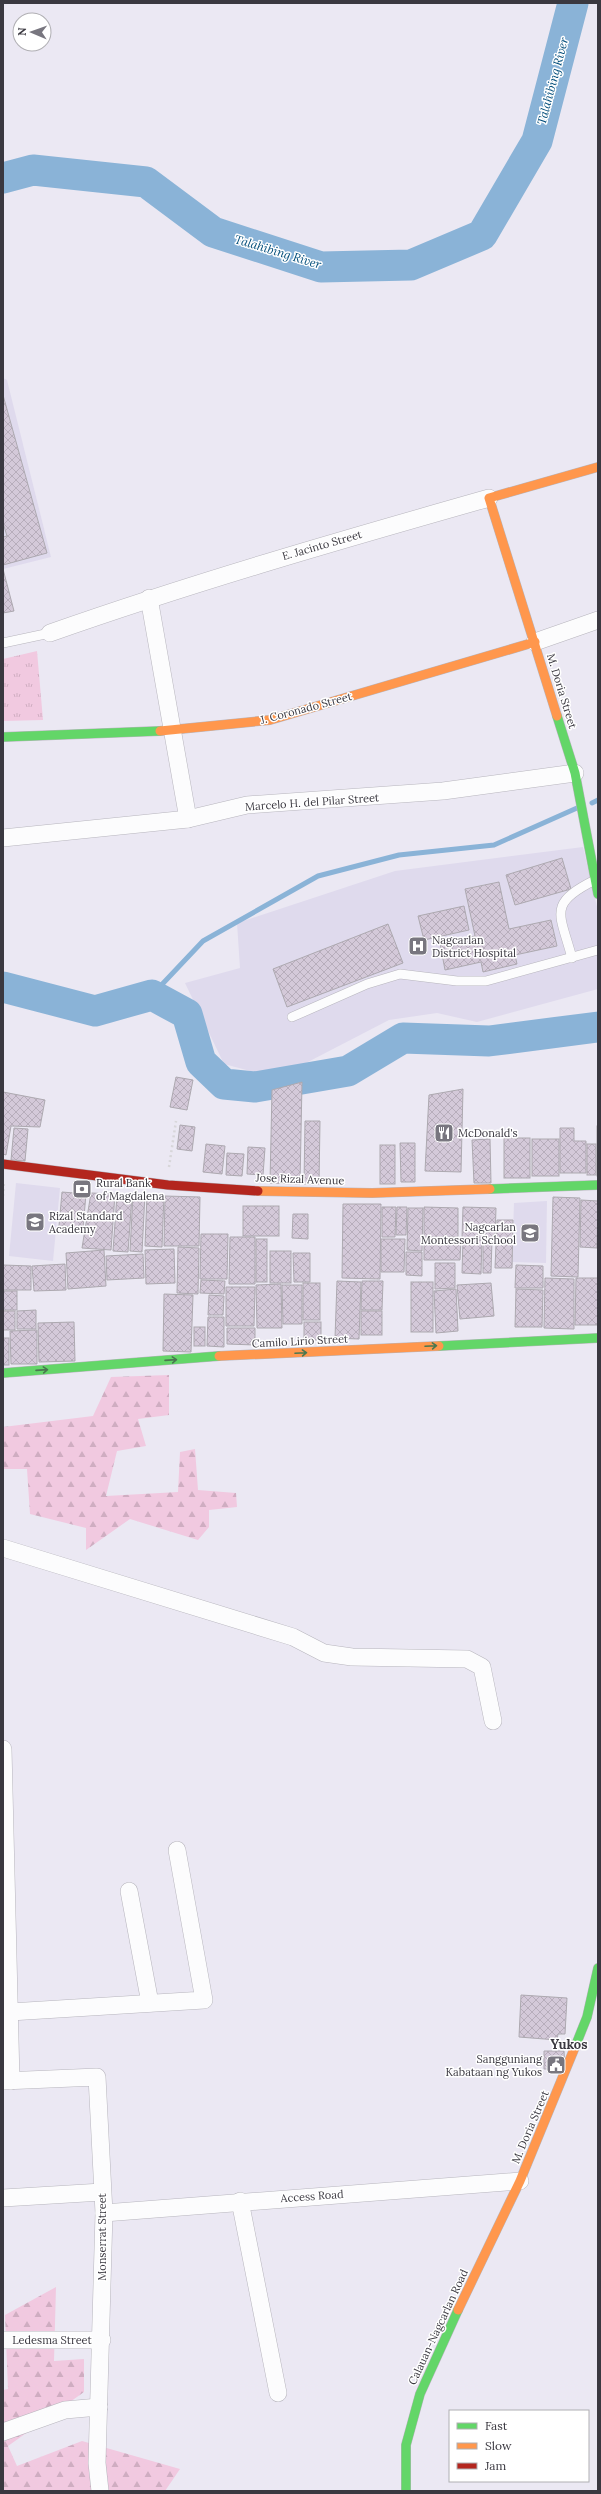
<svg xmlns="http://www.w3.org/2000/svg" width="601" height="2494" font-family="Lora,serif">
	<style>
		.built { fill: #dfdaed }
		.grass { fill: url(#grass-tufts) }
		.forest { fill: url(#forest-firs) }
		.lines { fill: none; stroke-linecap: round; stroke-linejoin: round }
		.stream { stroke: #8ab3d7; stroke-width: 5 }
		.river { stroke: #8ab3d7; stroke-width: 31 }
		.building { fill: url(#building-cross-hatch); stroke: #ada9b0 }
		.lane-casing { stroke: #b7b5bd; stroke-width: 10 }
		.street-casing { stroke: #b7b5bd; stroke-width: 18 }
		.fast-casing { stroke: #b7b5bd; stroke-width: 10 }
		.slow-casing { stroke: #b7b5bd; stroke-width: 10 }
		.jam-casing { stroke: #b7b5bd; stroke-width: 10 }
		.path { stroke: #d7d6d9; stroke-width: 2.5; stroke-dasharray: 2 3; stroke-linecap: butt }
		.lane { stroke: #fcfcfd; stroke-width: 9 }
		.street { stroke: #fcfcfd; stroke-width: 17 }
		.fast { stroke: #63d668; stroke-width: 9 }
		.slow { stroke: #ff974d; stroke-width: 9 }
		.jam { stroke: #b3261e; stroke-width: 9 }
		.oneway { stroke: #4a7750 }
		.labels { text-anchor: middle; stroke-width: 3; stroke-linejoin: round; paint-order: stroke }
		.street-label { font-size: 11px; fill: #3a3840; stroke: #fff }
		.poi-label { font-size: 11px; fill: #3a3840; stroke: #fff; text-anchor: start }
		.water-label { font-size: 12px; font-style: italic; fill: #034e7b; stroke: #fff }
		.quarter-label { font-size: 13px; font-weight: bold; fill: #3a3840; stroke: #fff }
	</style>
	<defs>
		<pattern id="grass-tufts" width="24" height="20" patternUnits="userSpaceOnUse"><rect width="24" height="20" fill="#f1c9e0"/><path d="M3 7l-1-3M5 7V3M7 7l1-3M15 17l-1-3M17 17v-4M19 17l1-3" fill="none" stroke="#cfadc1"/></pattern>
		<pattern id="forest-firs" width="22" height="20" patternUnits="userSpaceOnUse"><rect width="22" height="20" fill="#f1c9e0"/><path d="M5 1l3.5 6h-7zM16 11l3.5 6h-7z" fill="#cfadc1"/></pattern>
		<pattern id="building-cross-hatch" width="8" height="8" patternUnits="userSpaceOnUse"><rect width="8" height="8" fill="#d4c9d9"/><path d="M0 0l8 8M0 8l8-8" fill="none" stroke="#b7adbb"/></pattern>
	</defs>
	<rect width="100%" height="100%" fill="#ebe8f3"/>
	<!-- built -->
	<g class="built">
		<path d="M3 378 7 380 51 557 3 569Z"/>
		<path d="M583 847 598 911V989L477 1022 437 1013 389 1020 277 1078 224 1064 185 983 240 968 237 923 395 871Z"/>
		<path d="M16 1183 60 1188 53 1261 9 1256Z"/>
		<path d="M547 1201 546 1263 512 1262 514 1203Z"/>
	</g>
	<!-- grass -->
	<path class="grass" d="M37 651 43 720 3 721V659Z"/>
	<!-- forest -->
	<g class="forest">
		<path d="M169 1375V1415L138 1419 146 1446 117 1451 106 1496 178 1492 180 1452 195 1449 198 1490 236 1493 237 1507 209 1510V1527L198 1540 130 1519 86 1550V1528L30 1514 27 1469H3V1427L93 1416 111 1377Z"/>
		<path d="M56 2287 54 2361 84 2359V2392L8 2446 17 2466 82 2441 180 2469 165 2491H3V2390L8 2389 5 2315Z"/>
	</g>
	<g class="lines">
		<!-- stream -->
		<g class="stream">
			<path d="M592 803 598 800"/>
			<path d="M152 995 203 941 318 876 399 855 494 845 577 808"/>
		</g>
		<!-- river -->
		<g class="river">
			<path d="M3 178 33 170 146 182 213 232 321 267 411 265 482 235 537 141 573 3"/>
			<path d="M3 987 95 1011 152 995 187 1014 201 1062 224 1084 255 1087 348 1071 403 1038 489 1041 598 1027"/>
		</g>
	</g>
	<!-- building -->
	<g class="building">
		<path d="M3 395 47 553 3 565V537L7 536 3 523Z"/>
		<path d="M3 569 14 611 3 613Z"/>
		<path d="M562 858 571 889 515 905 506 875Z"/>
		<path d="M499 882 509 929 551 920 557 946 515 955 517 964 483 972 481 962 445 970 440 943 475 936 465 889Z"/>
		<path d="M464 906 469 930 424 940 418 916Z"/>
		<path d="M388 924 403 963 287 1007 273 969Z"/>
		<path d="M176 1077 193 1080 187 1110 170 1107Z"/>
		<path d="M302 1082 300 1184 270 1183 272 1090Z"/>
		<path d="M463 1089 461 1172 425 1171 429 1095Z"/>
		<path d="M3 1092 45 1100 40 1127 11 1126 6 1155 3 1154Z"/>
		<path d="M305 1121H320L319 1184H304Z"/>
		<path d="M180 1125 195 1127 192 1151 177 1149Z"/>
		<rect x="597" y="1126" width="1" height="50"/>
		<path d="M14 1128 28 1129 25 1161 11 1160Z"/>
		<path d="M560 1128H574V1141H586V1173H560Z"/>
		<rect x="504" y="1138" width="26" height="40"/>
		<path d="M490 1139 491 1183H474L472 1140Z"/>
		<rect x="532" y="1139" width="27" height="37"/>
		<path d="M400 1143H415V1182H401Z"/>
		<path d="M206 1144 225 1146 222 1174 203 1172Z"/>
		<rect x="587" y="1144" width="9" height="31"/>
		<rect x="380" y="1145" width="15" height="39"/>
		<path d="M248 1147 265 1148 263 1175 247 1174Z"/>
		<path d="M227 1153 244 1154 242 1176 226 1175Z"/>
		<path d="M62 1192 86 1194 83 1228 59 1226Z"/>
		<path d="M91 1193 115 1194 111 1250 82 1248Z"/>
		<path d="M133 1194H145L142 1252 130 1251Z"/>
		<path d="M147 1194 164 1195 162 1247 145 1246Z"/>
		<path d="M117 1195 132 1196 128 1252 113 1251Z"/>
		<path d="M165 1196 200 1197 199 1246H164Z"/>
		<path d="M553 1197 580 1198 578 1277 551 1276Z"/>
		<path d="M581 1200 598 1201 597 1248 580 1247Z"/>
		<path d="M343 1204H381L380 1279 342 1278Z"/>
		<rect x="243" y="1206" width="36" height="30"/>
		<path d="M382 1207H396L395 1237H382Z"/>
		<path d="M397 1207H407L406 1235H396Z"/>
		<path d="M424 1207 458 1208V1237H424Z"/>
		<path d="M463 1207 496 1208 495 1238H462Z"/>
		<path d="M408 1208H423L422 1251 407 1250Z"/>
		<path d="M293 1214H308V1239L292 1238Z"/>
		<path d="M497 1220H513L512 1268H495Z"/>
		<path d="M201 1234H228L227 1279H200Z"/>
		<path d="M230 1237H255V1284H229Z"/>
		<path d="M424 1238H461L460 1260H424Z"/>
		<rect x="256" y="1239" width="11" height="43"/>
		<path d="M381 1239H405L404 1272H381Z"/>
		<path d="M463 1239 482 1240 481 1274 462 1273Z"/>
		<path d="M483 1239H492L491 1273H483Z"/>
		<path d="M178 1247 199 1248 198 1294 177 1293Z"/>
		<path d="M174 1249 175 1283 146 1284 145 1250Z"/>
		<path d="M104 1250 106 1286 68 1289 66 1253Z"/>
		<rect x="270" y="1251" width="21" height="32"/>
		<path d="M406 1252H422V1276L406 1275Z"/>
		<path d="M293 1253H310V1282H294Z"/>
		<path d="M143 1254 144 1278 107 1280 106 1256Z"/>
		<path d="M435 1263H455V1288L435 1289Z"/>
		<path d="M65 1264 66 1290 34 1291 32 1266Z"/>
		<path d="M3 1265 31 1266V1290H3Z"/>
		<path d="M516 1265 543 1266V1288H515Z"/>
		<path d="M545 1278 574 1279V1329L544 1328Z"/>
		<path d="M576 1278H598V1325H575Z"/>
		<path d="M201 1280 225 1281 224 1294 200 1293Z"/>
		<path d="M337 1281 361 1282 359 1339 335 1338Z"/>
		<path d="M362 1281H383L382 1310H361Z"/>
		<rect x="411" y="1282" width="22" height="50"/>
		<rect x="303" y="1283" width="17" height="37"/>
		<path d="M491 1283 494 1316 460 1319 457 1285Z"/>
		<path d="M281 1284 282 1328H257L256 1285Z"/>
		<path d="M282 1285H302V1324H283Z"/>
		<path d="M226 1287H255L254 1326H226Z"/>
		<path d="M456 1289 458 1331 436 1333 434 1291Z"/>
		<path d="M516 1289 543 1290 542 1327H515Z"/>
		<rect x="3" y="1291" width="14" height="19"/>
		<path d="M164 1294 193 1295 191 1352 163 1351Z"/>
		<path d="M209 1295 224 1296 223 1315H208Z"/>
		<path d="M36 1310V1329H17V1311Z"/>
		<rect x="3" y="1311" width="12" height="19"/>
		<rect x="361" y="1311" width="21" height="24"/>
		<path d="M208 1317H224V1347L207 1346Z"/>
		<path d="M74 1322 75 1361 39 1362 38 1323Z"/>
		<rect x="304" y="1322" width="17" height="18"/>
		<rect x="194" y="1327" width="11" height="19"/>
		<path d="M227 1328H255V1345L227 1344Z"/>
		<path d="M37 1330V1364H11L10 1331Z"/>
		<rect x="3" y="1338" width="6" height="27"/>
		<path d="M521 1995 567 1998 565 2034H558L557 2040 519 2037Z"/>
		<path d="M544 2051H564L565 2069H544Z"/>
	</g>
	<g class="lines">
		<defs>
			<g id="lane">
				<path d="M3 643 50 633"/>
				<path d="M572 958C560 913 547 904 595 880"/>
				<path d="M292 1017 367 984 400 974 457 981H486L598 950"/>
			</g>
			<g id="street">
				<path d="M149 598 188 819"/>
				<path d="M50 633C195 582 341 540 489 498"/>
				<path d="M535 642 598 620"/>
				<path d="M3 838 188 819 247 805 443 791 575 773"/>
				<path d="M3 1548 293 1637 324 1653 352 1657 467 1659 482 1667 493 1721"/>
				<path d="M3 1749 11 2081"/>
				<path d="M129 1891 150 2003"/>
				<path d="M10 2012 204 2000 177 1850"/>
				<path d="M3 2081 97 2077 104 2213 97 2463 100 2491"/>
				<path d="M3 2198 102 2192"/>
				<path d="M240 2201 278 2393"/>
				<path d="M104 2213 520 2181"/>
				<path d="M3 2340H102"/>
				<path d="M3 2432 65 2410 99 2407"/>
			</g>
			<g id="fast">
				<path d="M557 716 575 773 598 894"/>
				<path d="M3 737 160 731"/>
				<path d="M490 1189 598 1185"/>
				<path d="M439 1346 598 1338"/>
				<path d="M3 1373 219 1356"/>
				<path d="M575 2047 587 2017 598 1968"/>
				<path d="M406 2491V2445L420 2394 458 2310"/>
			</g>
			<g id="slow">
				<path d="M557 716 489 498 598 467"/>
				<path d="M160 731 270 720 535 642"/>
				<path d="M258 1191 372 1193 490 1189"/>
				<path d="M219 1356 439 1346"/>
				<path d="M458 2310 520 2181 575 2047"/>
			</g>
			<path id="jam" d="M3 1164 168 1185 258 1191"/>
		</defs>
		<!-- lane casing -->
		<use href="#lane" class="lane-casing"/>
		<!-- street casing -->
		<use href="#street" class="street-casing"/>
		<!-- fast casing -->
		<use href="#fast" class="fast-casing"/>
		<!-- slow casing -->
		<use href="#slow" class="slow-casing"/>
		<!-- jam casing -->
		<use href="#jam" class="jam-casing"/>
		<!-- path -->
		<g class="path">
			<path d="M169 1167 176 1121"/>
			<path d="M3 1196 4 1182"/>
		</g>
		<!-- lane -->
		<use href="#lane" class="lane"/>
		<!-- street -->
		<use href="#street" class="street"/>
		<!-- fast -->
		<use href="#fast" class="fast"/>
		<!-- slow -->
		<use href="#slow" class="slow"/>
		<!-- jam -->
		<use href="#jam" class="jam"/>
	</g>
	<!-- one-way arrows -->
	<defs><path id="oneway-shaft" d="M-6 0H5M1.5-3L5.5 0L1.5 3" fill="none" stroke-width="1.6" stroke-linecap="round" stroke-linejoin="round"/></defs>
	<g class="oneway">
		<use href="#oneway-shaft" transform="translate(431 1346) rotate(-3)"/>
		<use href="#oneway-shaft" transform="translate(301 1353) rotate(-3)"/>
		<use href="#oneway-shaft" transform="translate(171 1360) rotate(-4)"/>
		<use href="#oneway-shaft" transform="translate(42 1370) rotate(-4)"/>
	</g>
	<!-- icons -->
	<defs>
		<symbol id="hospital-square" viewBox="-11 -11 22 22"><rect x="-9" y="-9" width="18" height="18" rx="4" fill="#78767f" stroke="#fff"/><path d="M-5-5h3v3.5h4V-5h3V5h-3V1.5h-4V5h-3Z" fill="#fff"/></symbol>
		<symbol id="restaurant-square" viewBox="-11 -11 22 22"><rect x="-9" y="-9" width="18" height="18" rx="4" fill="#78767f" stroke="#fff"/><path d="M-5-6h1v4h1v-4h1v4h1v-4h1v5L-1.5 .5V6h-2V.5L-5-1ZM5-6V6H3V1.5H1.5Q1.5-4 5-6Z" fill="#fff"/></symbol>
		<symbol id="bank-square" viewBox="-11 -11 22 22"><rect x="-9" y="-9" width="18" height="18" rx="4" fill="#78767f" stroke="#fff"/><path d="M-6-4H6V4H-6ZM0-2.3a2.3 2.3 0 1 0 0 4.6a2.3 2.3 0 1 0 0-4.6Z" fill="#fff"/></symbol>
		<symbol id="school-square" viewBox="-11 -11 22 22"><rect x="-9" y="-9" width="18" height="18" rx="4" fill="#78767f" stroke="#fff"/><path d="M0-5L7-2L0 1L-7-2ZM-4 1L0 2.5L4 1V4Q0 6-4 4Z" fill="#fff"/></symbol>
		<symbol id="civic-square" viewBox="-11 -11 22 22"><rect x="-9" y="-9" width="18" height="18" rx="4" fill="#78767f" stroke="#fff"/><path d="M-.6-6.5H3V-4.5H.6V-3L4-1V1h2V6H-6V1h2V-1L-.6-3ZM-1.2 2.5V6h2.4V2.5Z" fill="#fff"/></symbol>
	</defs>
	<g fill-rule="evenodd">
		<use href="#hospital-square" x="407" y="935" width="22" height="22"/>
		<use href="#restaurant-square" x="433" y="1122" width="22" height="22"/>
		<use href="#bank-square" x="71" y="1178" width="22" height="22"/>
		<use href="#school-square" x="24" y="1211" width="22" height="22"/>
		<use href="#school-square" x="519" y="1222" width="22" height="22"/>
		<use href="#civic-square" x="545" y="2054" width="22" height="22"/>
	</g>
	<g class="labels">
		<!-- street labels -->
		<g class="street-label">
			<text transform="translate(322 545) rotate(-16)" y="4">E. Jacinto Street</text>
			<text transform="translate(562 691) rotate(73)" y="4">M. Doria Street</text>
			<text transform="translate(306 708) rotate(-15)" y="4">J. Coronado Street</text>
			<text transform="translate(312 802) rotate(-4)" y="4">Marcelo H. del Pilar Street</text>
			<text transform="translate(300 1179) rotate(2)" y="4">Jose Rizal Avenue</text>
			<text transform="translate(300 1341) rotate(-3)" y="4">Camilo Lirio Street</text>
			<text transform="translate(530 2127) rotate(-67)" y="4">M. Doria Street</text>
			<text transform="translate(312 2196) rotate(-4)" y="4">Access Road</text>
			<text transform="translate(102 2237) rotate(-90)" y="4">Monserrat Street</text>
			<text transform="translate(438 2327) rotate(-65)" y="4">Calauan-Nagcarlan Road</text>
			<text x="52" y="2344">Ledesma Street</text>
		</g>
		<!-- poi labels -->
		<g class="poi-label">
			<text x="432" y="944">Nagcarlan<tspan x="432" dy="13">District Hospital</tspan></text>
			<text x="458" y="1137">McDonald's</text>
			<text x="96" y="1187">Rural Bank<tspan x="96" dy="13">of Magdalena</tspan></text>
			<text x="49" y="1220">Rizal Standard<tspan x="49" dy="13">Academy</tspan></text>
			<text x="516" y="1231" text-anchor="end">Nagcarlan<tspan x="516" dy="13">Montessori School</tspan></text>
			<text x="542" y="2063" text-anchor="end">Sangguniang<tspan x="542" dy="13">Kabataan ng Yukos</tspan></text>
		</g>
		<!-- water labels -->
		<g class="water-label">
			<text transform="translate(553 81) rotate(-75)" y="4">Talahibing River</text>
			<text transform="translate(278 252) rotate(17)" y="4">Talahibing River</text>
		</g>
		<!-- quarter labels -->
		<g class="quarter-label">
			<text x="569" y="2049">Yukos</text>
		</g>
	</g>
	<!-- border -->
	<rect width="601" height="2494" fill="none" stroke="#3a3840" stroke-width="8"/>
	<!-- legend -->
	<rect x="449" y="2410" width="140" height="72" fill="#ffffff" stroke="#b0afb3"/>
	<rect x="457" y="2423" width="20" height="6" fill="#63d668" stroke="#b0afb3"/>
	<text x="485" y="2430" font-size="12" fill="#3a3840">Fast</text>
	<rect x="457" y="2443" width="20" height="6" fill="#ff974d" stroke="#b0afb3"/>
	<text x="485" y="2450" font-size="12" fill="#3a3840">Slow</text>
	<rect x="457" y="2463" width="20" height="6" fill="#b3261e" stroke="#b0afb3"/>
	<text x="485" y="2470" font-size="12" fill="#3a3840">Jam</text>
	<!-- north arrow -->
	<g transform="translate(32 32) rotate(272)"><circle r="19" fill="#ffffff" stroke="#b0afb3"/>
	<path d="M0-3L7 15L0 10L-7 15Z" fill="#78767f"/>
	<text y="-6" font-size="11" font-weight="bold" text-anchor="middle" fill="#3a3840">N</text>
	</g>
</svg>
